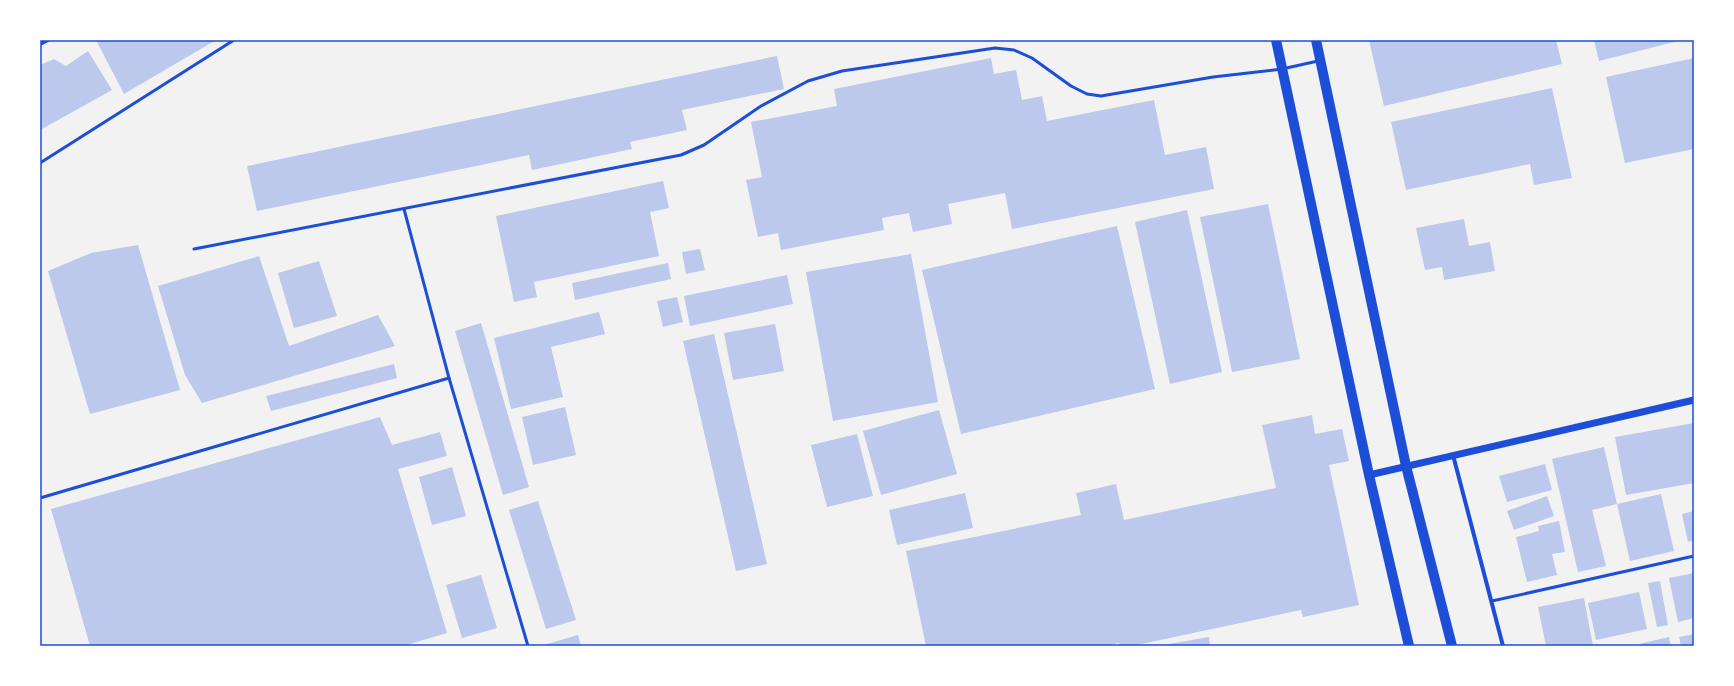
<svg xmlns="http://www.w3.org/2000/svg" width="1734" height="686" font-family="Roboto,sans-serif">
	<style>
		.building { fill: #bdc9ec }
		.lines { fill: none; stroke-linecap: round; stroke-linejoin: round }
		.service { stroke: #1d4ed8; stroke-width: 3 }
		.minor { stroke: #1d4ed8; stroke-width: 4 }
		.tertiary { stroke: #1d4ed8; stroke-width: 7 }
		.primary { stroke: #1d4ed8; stroke-width: 10 }
		.neatline { fill: none; stroke: #1d4ed8; stroke-width: 1.5 }
	</style>
	<rect width="100%" height="100%" fill="#f2f2f2"/>
	<!-- building -->
	<g class="building">
		<path d="M96 40H216L124 94Z"/>
		<path d="M1369 40H1556L1562 64 1384 106Z"/>
		<path d="M1594 40H1678V41L1599 61Z"/>
		<path d="M88 51 112 90 40 130V65L54 59 66 66Z"/>
		<path d="M777 56 784 89 682 110 687 130 630 142 632 149 532 170 529 155 257 211 247 166Z"/>
		<path d="M991 58 994 74 1016 70 1022 100 1042 96 1047 121 1154 100 1165 155 1206 147 1214 189 1012 229 1005 193 948 204 952 224 913 232 909 213 882 218 884 230 781 250 778 233 758 237 746 180 762 177 751 122 837 106 834 89Z"/>
		<path d="M1694 58V149L1625 163 1606 77Z"/>
		<path d="M1552 88 1572 178 1534 185 1530 164 1406 190 1391 122Z"/>
		<path d="M663 181 669 208 650 212 659 256 534 282 537 297 514 302 496 216Z"/>
		<path d="M1268 204 1300 359 1232 372 1200 217Z"/>
		<path d="M1187 210 1222 372 1170 384 1135 222Z"/>
		<path d="M1464 219 1469 246 1490 242 1495 271 1444 280 1442 267 1425 270 1416 228Z"/>
		<path d="M1117 226 1155 389 961 434 922 270Z"/>
		<path d="M138 245 180 390 90 414 48 271 91 253Z"/>
		<path d="M700 249 705 270 686 274 682 252Z"/>
		<path d="M911 254 938 402 833 421 806 272Z"/>
		<path d="M259 256 289 346 378 315 395 346 202 403 185 375 158 286Z"/>
		<path d="M319 261 337 316 294 328 278 273Z"/>
		<path d="M668 263 671 279 575 300 572 283Z"/>
		<path d="M787 275 793 304 690 326 684 296Z"/>
		<path d="M677 297 683 322 663 327 657 301Z"/>
		<path d="M599 312 605 334 551 347 563 397 511 409 494 338Z"/>
		<path d="M481 323 529 487 503 495 455 331Z"/>
		<path d="M775 324 784 371 733 380 724 333Z"/>
		<path d="M714 334 767 564 736 571 683 341Z"/>
		<path d="M394 364 397 378 271 411 266 396Z"/>
		<path d="M565 407 576 455 533 465 522 417Z"/>
		<path d="M939 410 957 474 881 495 863 431Z"/>
		<path d="M1312 415 1315 434 1342 429 1349 461 1329 465 1359 605 1303 617 1301 610 1132 646H1120L1119 643 1105 646H926L906 551 1081 515 1076 493 1116 484 1124 520 1276 488 1262 425Z"/>
		<path d="M380 417 392 445 440 432 447 456 398 469 447 633 403 646H90L51 509Z"/>
		<path d="M1694 423V483L1626 495 1615 437Z"/>
		<path d="M857 434 873 496 827 507 811 445Z"/>
		<path d="M1604 447 1617 504 1592 510 1606 566 1578 572 1552 459Z"/>
		<path d="M1545 464 1552 490 1507 502 1499 476Z"/>
		<path d="M452 467 466 516 432 525 419 477Z"/>
		<path d="M965 493 973 528 897 545 889 510Z"/>
		<path d="M1661 494 1674 551 1630 561 1617 504Z"/>
		<path d="M1547 496 1554 516 1514 530 1507 511Z"/>
		<path d="M538 501 576 620 546 629 509 510Z"/>
		<path d="M1694 511V540L1688 542 1682 514Z"/>
		<path d="M1559 521 1565 552 1552 554 1557 575 1527 582 1516 537 1539 531 1538 526Z"/>
		<path d="M1694 573V618L1678 622 1669 578Z"/>
		<path d="M481 575 497 628 462 638 446 585Z"/>
		<path d="M1660 581 1668 625 1657 627 1648 583Z"/>
		<path d="M1639 592 1647 629 1596 640 1588 603Z"/>
		<path d="M1584 598 1593 646H1546L1538 607Z"/>
		<path d="M1694 634V646H1681L1679 637Z"/>
		<path d="M578 635 581 646H547V644Z"/>
		<path d="M1209 637 1210 646H1163V645Z"/>
		<path d="M1669 637 1671 646H1640L1639 644Z"/>
	</g>
	<g class="lines">
		<!-- service -->
		<g class="service">
			<path d="M40 163 234 40"/>
			<path d="M404 209 449 378 528 646"/>
			<path d="M194 249 681 155 704 145 761 106 808 81 842 71 995 48 1014 50 1032 58 1071 86 1087 94 1101 96 1213 77 1282 69 1318 61"/>
			<path d="M40 498 449 378"/>
			<path d="M1492 601 1694 556"/>
		</g>
		<!-- minor -->
		<g class="minor">
			<path d="M40 44 48 40"/>
			<path d="M1453 455 1503 646"/>
		</g>
		<!-- tertiary -->
		<path class="tertiary" d="M1369 475 1694 400"/>
		<!-- primary -->
		<g class="primary">
			<path d="M1276 40 1369 475 1409 646"/>
			<path d="M1316 40 1406 466 1452 646"/>
		</g>
	</g>
	<!-- border -->
	<rect width="1734" height="686" fill="none" stroke="#ffffff" stroke-width="82"/>
	<rect x="41" y="41" width="1652" height="604" class="neatline"/>
</svg>
